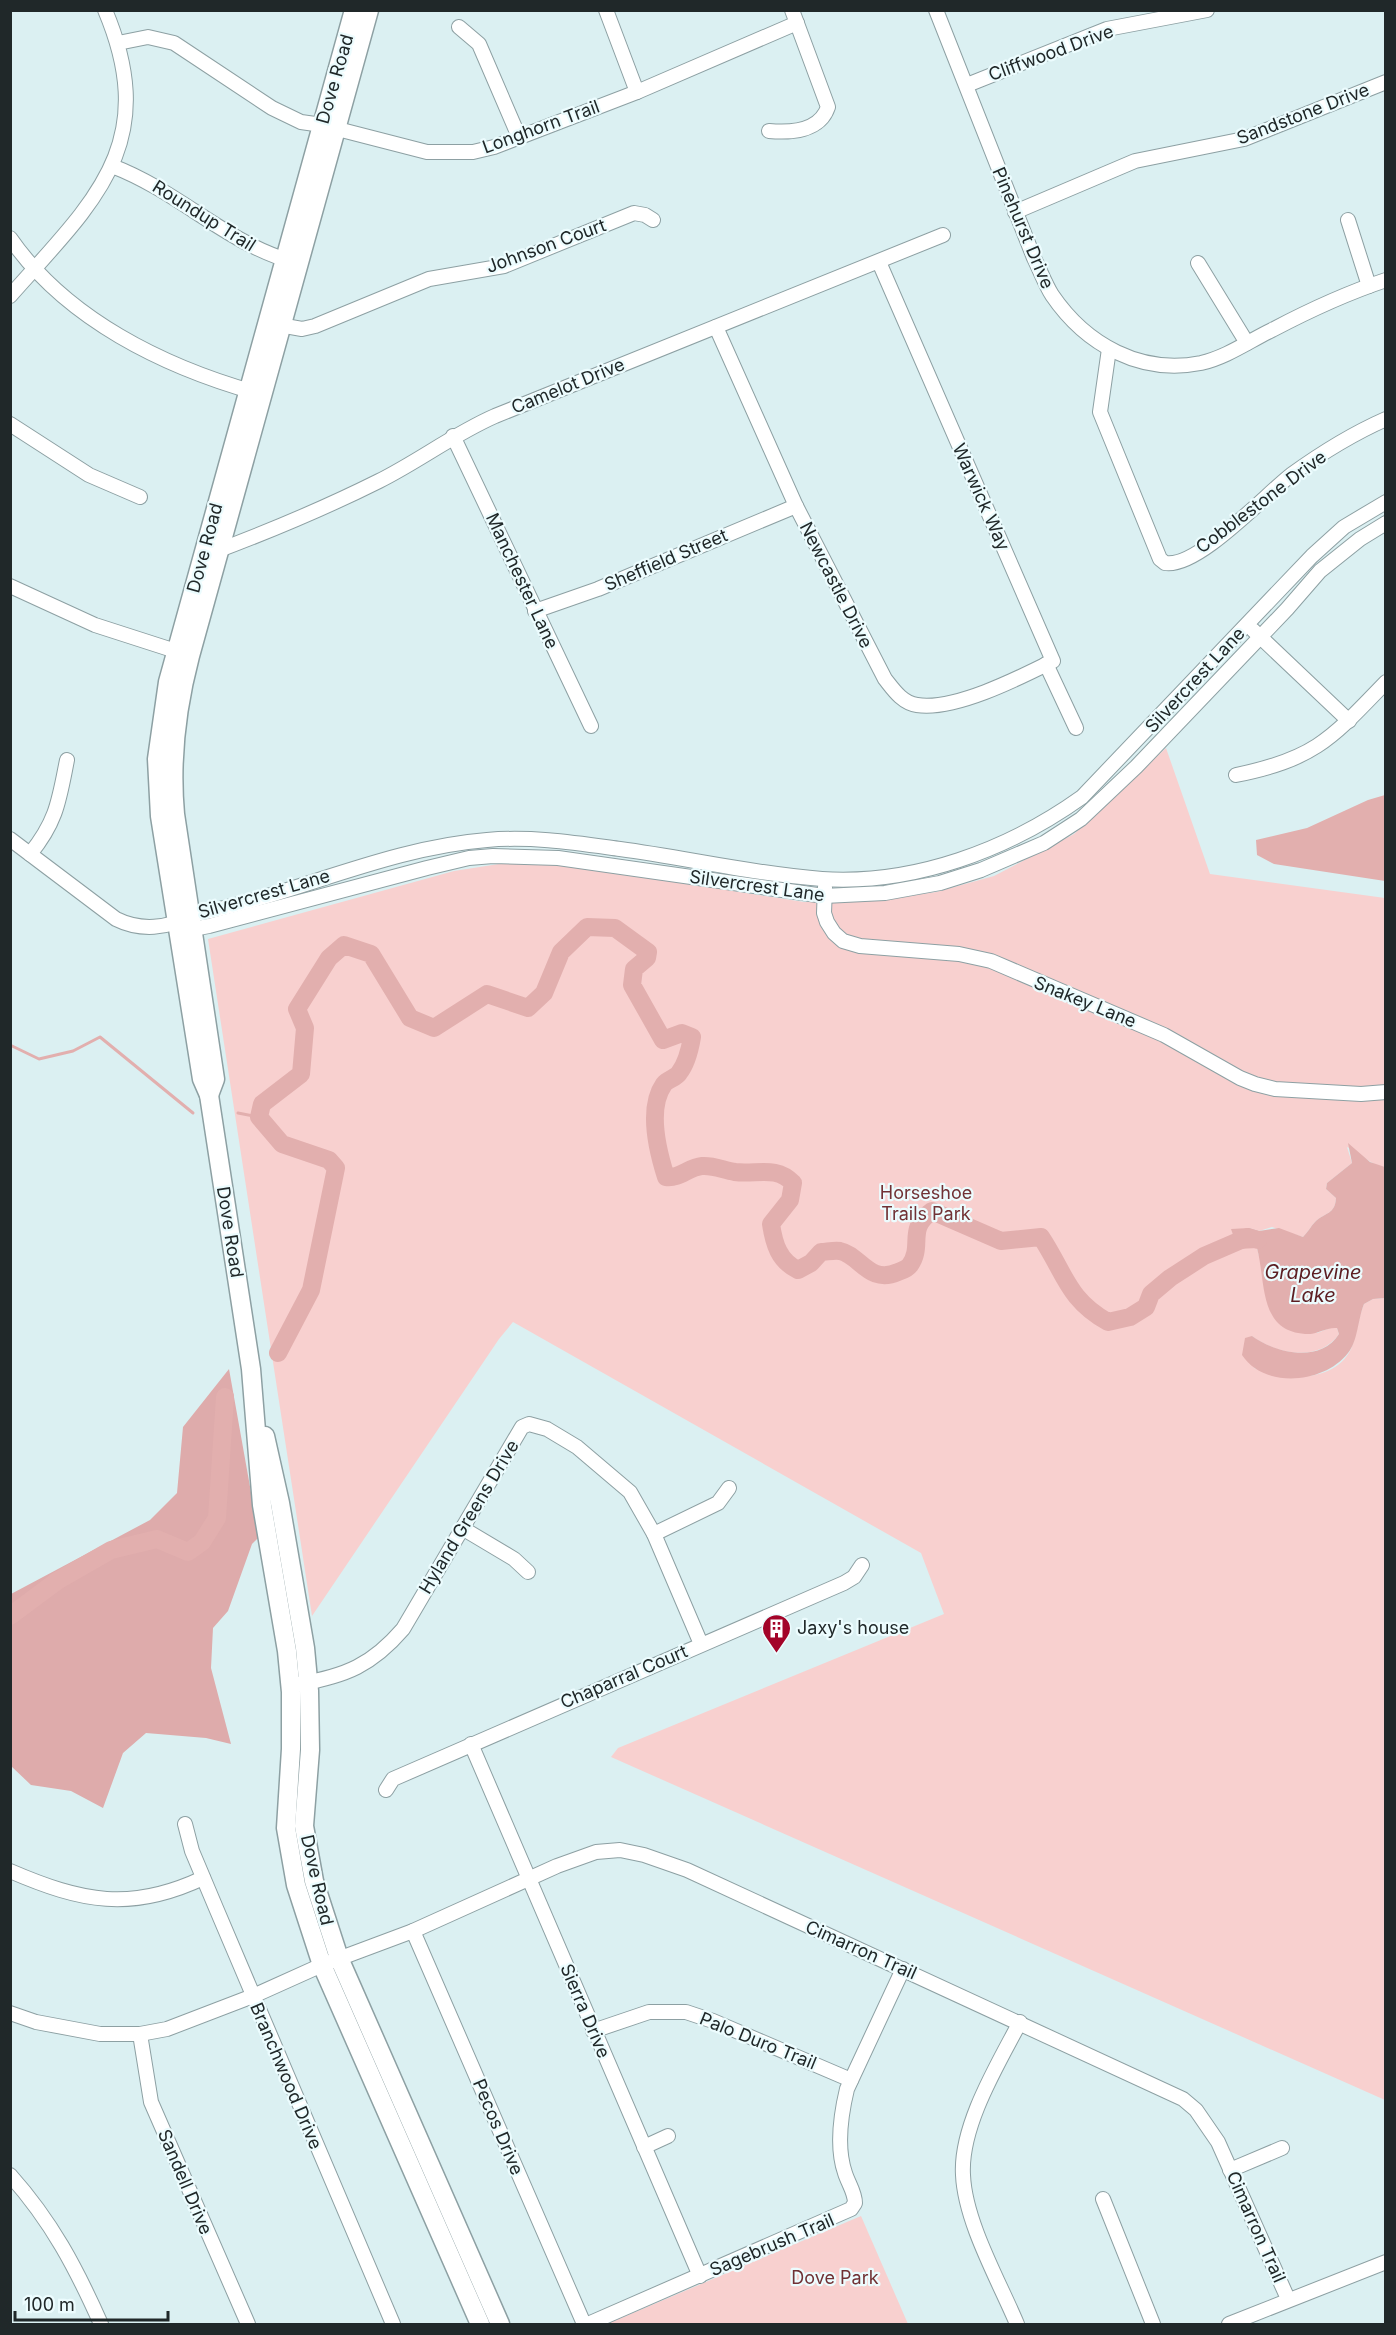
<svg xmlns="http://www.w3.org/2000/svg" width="1396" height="2335" font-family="Inter,sans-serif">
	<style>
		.green { fill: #f8d0cf }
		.forest { fill: #deabab }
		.water { fill: #e2afae }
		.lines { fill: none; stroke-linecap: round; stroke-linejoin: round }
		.stream { stroke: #e2afae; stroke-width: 3 }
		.river { stroke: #e2afae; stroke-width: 18 }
		.minor-casing { stroke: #8da0a3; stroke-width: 16 }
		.major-casing { stroke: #8da0a3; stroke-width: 21 }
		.minor { stroke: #fff; stroke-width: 14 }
		.major { stroke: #fff; stroke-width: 18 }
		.labels { text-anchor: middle; stroke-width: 4.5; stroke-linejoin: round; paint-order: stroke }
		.street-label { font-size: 18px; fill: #202829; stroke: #ecfcfe }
		.park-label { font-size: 18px; fill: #713134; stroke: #ecfcfe }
		.poi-label { font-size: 18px; fill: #202829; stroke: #ecfcfe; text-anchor: start }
		.water-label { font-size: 20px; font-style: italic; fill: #5c1e22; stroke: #ecfcfe }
	</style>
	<rect width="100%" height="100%" fill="#dbf0f2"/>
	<!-- green -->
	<g class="green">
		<path d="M1166 748 1210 874 1385 898V1167C1370 1165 1361 1153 1347 1147L1352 1163 1327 1183 1326 1189 1336 1198C1335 1215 1325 1212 1315 1222 1311 1226 1308 1232 1303 1237L1272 1227 1259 1231 1249 1228 1251 1247 1257 1248 1259 1256 1317 1333 1330 1328H1337L1339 1334C1319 1363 1276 1354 1252 1336L1254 1368C1283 1380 1334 1384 1351 1349 1357 1335 1358 1318 1364 1304L1373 1299 1385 1298V2100L611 1757 618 1748 944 1614 921 1553 513 1322 499 1339 312 1616 208 939 454 871 511 862 582 867 804 902H862L936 892 994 876 1074 834Z"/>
		<path d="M861 2216 908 2324H607Z"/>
	</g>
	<!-- forest -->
	<path class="forest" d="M229 1369 259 1537 252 1544 228 1611 213 1628 211 1668 231 1744 206 1738 146 1733 123 1753 103 1808 71 1791 31 1785 11 1766V1594L150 1520 177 1493 183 1427Z"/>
	<!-- water -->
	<g class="water">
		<path d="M1385 795V881L1274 864 1257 855 1256 840 1307 828 1368 800Z"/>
		<path d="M1348 1143 1370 1162 1385 1167V1298L1373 1299 1364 1304C1358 1318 1358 1341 1348 1353 1324 1384 1264 1389 1242 1355L1245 1338 1252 1336C1275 1353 1320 1364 1339 1334L1337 1328C1326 1327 1317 1335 1305 1334 1258 1331 1266 1281 1257 1248L1238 1249 1231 1229 1249 1228 1259 1231 1279 1228 1303 1237C1308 1232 1311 1226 1315 1222 1325 1212 1335 1215 1336 1198L1326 1189 1327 1183 1352 1163Z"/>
	</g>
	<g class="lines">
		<!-- stream -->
		<g class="stream">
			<path d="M10 1045 39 1059 73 1051 100 1037 193 1113"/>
			<path d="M238 1113 259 1117"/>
		</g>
		<!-- river -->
		<g class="river">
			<path d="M278 1353 311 1290 336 1168 329 1160 282 1144 259 1117 262 1104 301 1074 305 1028 297 1009 329 958 344 945 371 954 410 1018 434 1028 487 994 528 1008 544 993 561 952 587 927 615 928 648 952 647 958 634 969 632 985 663 1040 682 1033 692 1037C690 1049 687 1063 679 1073 676 1078 668 1079 664 1084 647 1108 658 1152 666 1177 679 1179 689 1167 702 1166 713 1165 723 1170 735 1172 756 1175 776 1165 793 1183L790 1200 771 1224C774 1244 779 1261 798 1270L811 1263 821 1252C826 1252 834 1250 840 1251 860 1255 869 1285 898 1272 903 1270 907 1269 910 1265 924 1245 906 1229 932 1211L1001 1241 1041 1237C1065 1273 1067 1299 1108 1322L1130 1317 1146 1307 1151 1294 1170 1278 1204 1256 1248 1237 1258 1240"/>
			<path d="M10 1616 57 1581 111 1550 157 1539 188 1552 202 1542 217 1518 225 1397"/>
		</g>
		<defs>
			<g id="minor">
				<path d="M606 10 637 92"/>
				<path d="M936 10 1034 258C1040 270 1045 284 1052 295 1086 345 1141 375 1201 363 1227 357 1249 341 1272 330 1308 311 1347 293 1386 280"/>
				<path d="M459 27 479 44 519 137"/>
				<path d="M118 43 148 37 174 43 272 108 301 122 322 125 427 152H473L494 147 637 92 797 23"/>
				<path d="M967 85 1107 29 1207 10"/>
				<path d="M769 131C791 133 820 131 828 107L792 10"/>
				<path d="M112 166C180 192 224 242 293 262"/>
				<path d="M1015 212 1135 161 1244 139 1386 82"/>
				<path d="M1348 220 1369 286"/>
				<path d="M10 238C66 319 164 367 257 393"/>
				<path d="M1198 263 1247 343"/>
				<path d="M10 296C93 202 162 145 105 10"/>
				<path d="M274 324 302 329 315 326 429 279 504 266 634 213 645 215 653 220"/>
				<path d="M716 327 796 506 885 679C893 689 902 703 917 705 954 711 1019 678 1053 661L879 262"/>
				<path d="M1109 349 1100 412 1160 559 1165 563C1197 569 1265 495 1291 475 1320 454 1352 434 1386 419"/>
				<path d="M10 424 89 475 140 497"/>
				<path d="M453 436 591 726"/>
				<path d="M214 552C270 531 325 508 379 481 419 461 454 434 495 416L943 235"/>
				<path d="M10 586 95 625 185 654"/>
				<path d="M535 611 598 589 796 506"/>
				<path d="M1253 630 1349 721"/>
				<path d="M1046 664 1076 728"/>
				<path d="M1236 775C1315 759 1331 739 1386 682"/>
				<path d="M10 839 116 919C140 931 168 929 191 915 290 897 385 848 487 840 532 836 576 843 620 849 687 858 754 874 822 879 914 885 1008 850 1082 797L1312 556 1344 527 1386 502"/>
				<path d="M30 854C57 821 59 800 67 760"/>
				<path d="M825 887 824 913 827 922 834 933 843 941 860 946 959 954 991 961 1164 1035 1240 1078 1255 1084 1275 1089 1361 1094 1386 1092"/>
				<path d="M185 926 193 929 209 926 427 868 469 858 493 856 558 858 824 896 885 893 940 883 981 870 1044 843 1081 819 1136 767 1287 609 1320 571 1360 539 1386 523"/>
				<path d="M462 1528 514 1559 528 1572"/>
				<path d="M654 1534 718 1503 729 1488"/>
				<path d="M299 1684C346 1676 372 1665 403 1629L522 1427 529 1424 547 1429 577 1447 630 1492 654 1534 701 1644"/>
				<path d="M471 1744 700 2276"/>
				<path d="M386 1790 393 1779 844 1583 854 1577 862 1565"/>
				<path d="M185 1824 192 1851 216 1908 393 2324"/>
				<path d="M10 1871C82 1902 131 1912 203 1878"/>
				<path d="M413 1931 584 2324"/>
				<path d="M10 2013 36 2022 100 2034H140L167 2029 253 1996 322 1965 413 1931 557 1866 596 1852 620 1850 644 1855 687 1870 1183 2099 1196 2110 1218 2142 1288 2299"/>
				<path d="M593 2031 649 2012H686L713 2021 851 2080"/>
				<path d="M140 2034 151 2102 248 2324"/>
				<path d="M644 2147 668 2136"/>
				<path d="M1230 2170 1282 2148"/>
				<path d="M10 2175C52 2222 76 2268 101 2324"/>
				<path d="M1103 2199 1153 2324"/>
				<path d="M588 2324 851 2209 855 2203C855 2192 848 2183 845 2173 836 2147 841 2114 847 2089L903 1969"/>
				<path d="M1017 2324C999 2281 965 2222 963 2175 960 2126 998 2064 1020 2022"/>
				<path d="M1229 2324 1386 2262"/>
			</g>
			<g id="major">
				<path d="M354 10 168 682 157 759 160 816 202 1079 209 1095 251 1369 262 1505 287 1651 291 1692V1749L286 1828 296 1885 322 1965 480 2324"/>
				<path d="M209 1095 215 1079 175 814C170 759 176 709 190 656L369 10"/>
				<path d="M265 1436 280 1503 305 1648 309 1691 310 1750 304 1826 314 1881 339 1958 500 2324"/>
			</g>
		</defs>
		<!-- minor casing -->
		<use href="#minor" class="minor-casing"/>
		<!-- major casing -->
		<use href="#major" class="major-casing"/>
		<!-- minor -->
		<use href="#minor" class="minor"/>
		<!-- major -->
		<use href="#major" class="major"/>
	</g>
	<!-- icons -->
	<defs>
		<symbol id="building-pin" viewBox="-11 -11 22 30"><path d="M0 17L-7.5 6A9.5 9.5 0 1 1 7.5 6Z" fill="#a30429" stroke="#ecfcfe"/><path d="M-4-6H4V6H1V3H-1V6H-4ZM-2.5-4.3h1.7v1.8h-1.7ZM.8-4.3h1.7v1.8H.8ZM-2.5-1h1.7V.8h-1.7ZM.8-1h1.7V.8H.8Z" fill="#fff"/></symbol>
	</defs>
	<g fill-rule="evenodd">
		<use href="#building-pin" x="760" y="1612" width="33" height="45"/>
	</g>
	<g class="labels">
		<!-- street labels -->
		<g class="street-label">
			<text transform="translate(1051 53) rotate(-20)" y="6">Cliffwood Drive</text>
			<text transform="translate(335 79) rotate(-74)" y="6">Dove Road</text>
			<text transform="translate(1303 114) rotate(-21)" y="6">Sandstone Drive</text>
			<text transform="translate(541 127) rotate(-20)" y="6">Longhorn Trail</text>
			<text transform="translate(204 216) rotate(32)" y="6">Roundup Trail</text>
			<text transform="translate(1023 228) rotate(67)" y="6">Pinehurst Drive</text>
			<text transform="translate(546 246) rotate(-20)" y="6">Johnson Court</text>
			<text transform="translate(568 386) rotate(-22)" y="6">Camelot Drive</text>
			<text transform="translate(981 497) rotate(66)" y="6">Warwick Way</text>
			<text transform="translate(1261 502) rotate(-37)" y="6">Cobblestone Drive</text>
			<text transform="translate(205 548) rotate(-75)" y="6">Dove Road</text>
			<text transform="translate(666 560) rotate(-23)" y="6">Sheffield Street</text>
			<text transform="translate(522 581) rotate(65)" y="6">Manchester Lane</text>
			<text transform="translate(836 585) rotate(63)" y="6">Newcastle Drive</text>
			<text transform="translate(1195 680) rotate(-47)" y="6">Silvercrest Lane</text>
			<text transform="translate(757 886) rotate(8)" y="6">Silvercrest Lane</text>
			<text transform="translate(264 894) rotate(-16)" y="6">Silvercrest Lane</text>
			<text transform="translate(1085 1002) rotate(22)" y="6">Snakey Lane</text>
			<text transform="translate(230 1232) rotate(81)" y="6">Dove Road</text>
			<text transform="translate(469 1517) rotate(-59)" y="6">Hyland Greens Drive</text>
			<text transform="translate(624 1677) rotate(-23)" y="6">Chaparral Court</text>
			<text transform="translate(317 1880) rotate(77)" y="6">Dove Road</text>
			<text transform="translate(861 1950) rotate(24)" y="6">Cimarron Trail</text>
			<text transform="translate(585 2011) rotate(67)" y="6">Sierra Drive</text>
			<text transform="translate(758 2041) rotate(22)" y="6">Palo Duro Trail</text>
			<text transform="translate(286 2076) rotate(67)" y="6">Branchwood Drive</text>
			<text transform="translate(498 2127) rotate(67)" y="6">Pecos Drive</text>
			<text transform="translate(185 2182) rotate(67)" y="6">Sandell Drive</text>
			<text transform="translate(1256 2227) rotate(66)" y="6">Cimarron Trail</text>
			<text transform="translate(772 2245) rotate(-23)" y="6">Sagebrush Trail</text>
		</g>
		<!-- park labels -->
		<g class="park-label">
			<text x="926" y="1199">Horseshoe<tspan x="926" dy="21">Trails Park</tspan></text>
			<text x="835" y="2284">Dove Park</text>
		</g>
		<!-- poi labels -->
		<g class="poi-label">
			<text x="797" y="1634">Jaxy's house</text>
		</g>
		<!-- water labels -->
		<g class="water-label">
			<text x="1313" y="1279">Grapevine<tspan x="1313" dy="23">Lake</tspan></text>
		</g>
	</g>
	<!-- border -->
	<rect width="1396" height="2335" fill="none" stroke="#202829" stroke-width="24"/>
	<!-- scale -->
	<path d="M15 2311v9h153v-9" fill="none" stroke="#202829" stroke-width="3"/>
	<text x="24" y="2311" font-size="18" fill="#202829" stroke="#ecfcfe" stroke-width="4.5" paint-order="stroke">100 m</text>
</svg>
